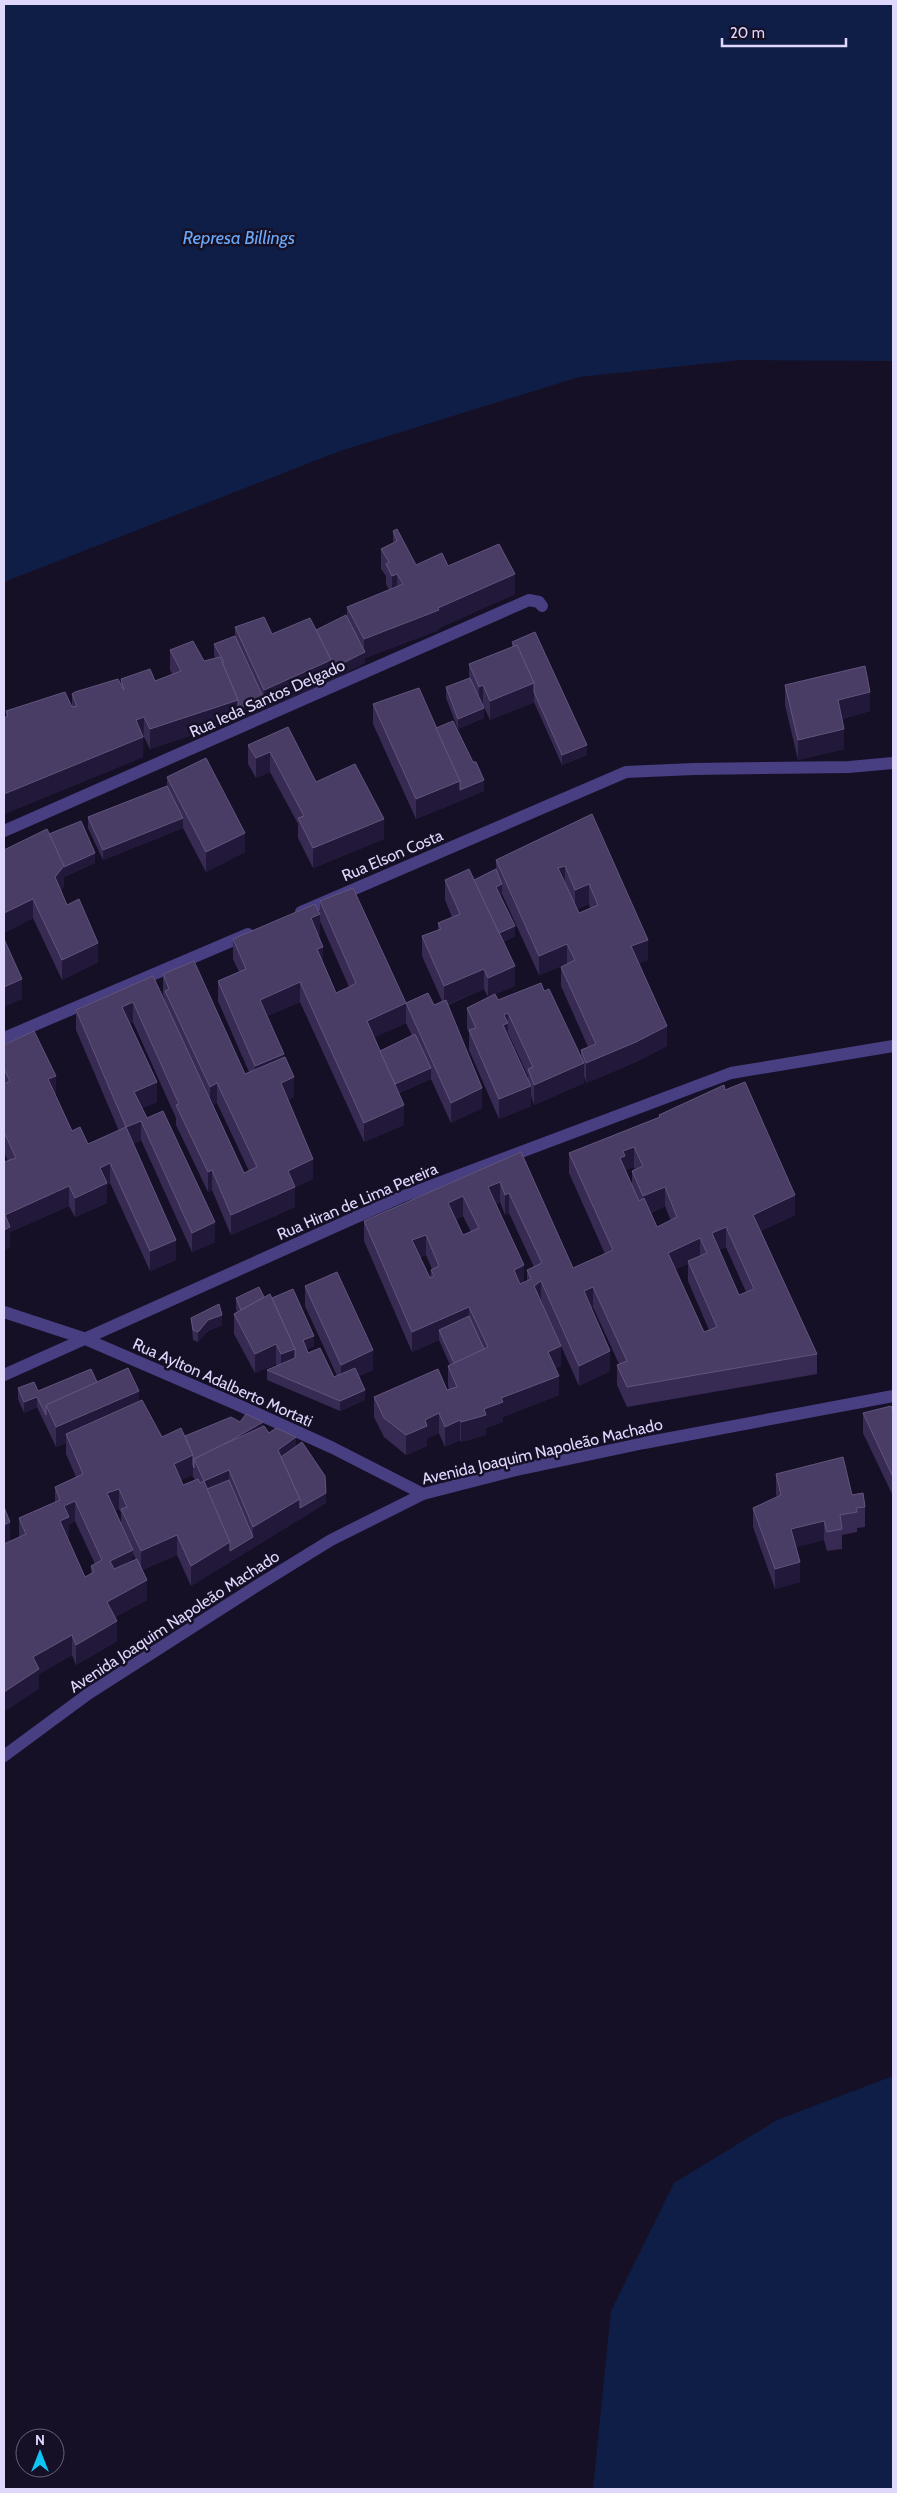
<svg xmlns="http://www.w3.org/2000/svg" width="897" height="2493" font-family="Cabin,sans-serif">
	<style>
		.water { fill: #0f1e46 }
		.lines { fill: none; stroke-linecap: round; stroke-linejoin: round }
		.minor { stroke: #483e82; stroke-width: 12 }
		.wall { fill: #372a53; fill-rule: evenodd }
		.shaded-wall { fill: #221839 }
		.building { fill: #493d65; stroke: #61557d; fill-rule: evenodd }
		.labels { text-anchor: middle; stroke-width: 5; stroke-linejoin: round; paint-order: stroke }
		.street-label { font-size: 16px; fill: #e0d7fd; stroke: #161026 }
		.water-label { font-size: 18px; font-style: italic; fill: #6ba8f8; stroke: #161026 }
	</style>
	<rect width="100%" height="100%" fill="#161026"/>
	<!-- water -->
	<g class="water">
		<path d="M4 4H893V361L740 360 579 377 340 451 4 582Z"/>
		<path d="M893 2076V2489H593L611 2311 674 2183 777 2120Z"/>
	</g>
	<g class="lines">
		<!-- minor -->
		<g class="minor">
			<path d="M4 831 529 600 539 602 542 606"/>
			<path d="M301 912 626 772 693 769 849 767 893 763"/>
			<path d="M4 1038 248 934"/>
			<path d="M4 1312 83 1338 236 1404 333 1448 423 1494"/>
			<path d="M4 1375 401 1197 731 1073 893 1046"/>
			<path d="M4 1756 88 1694 255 1587 331 1540 423 1494 512 1471 644 1443 893 1396"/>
		</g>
	</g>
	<!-- wall -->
	<g class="wall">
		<path d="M393 531 416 565 448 566 515 594 439 628V630L365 658V663L331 680 264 709 238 720 150 749 144 737H143V757L4 814V718L6 717V711L72 707V694L121 685V679L155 681 172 674 170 670V650L204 661 215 658 214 654V644L235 636V627L272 634 316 630 347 616V607L389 590 386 584V576L381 569V549L393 543Z"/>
		<path d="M512 642 587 755 562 765 534 702 490 720 483 705 484 718 458 729 446 698V687L469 678V664L512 647Z"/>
		<path d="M785 685 870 711 842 719 844 749 798 760 785 705Z"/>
		<path d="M373 704 436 728 484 791 416 819 373 724Z"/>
		<path d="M288 727 316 782 384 839 313 868 298 838V824L270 772 256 778 248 764V745Z"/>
		<path d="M167 777 245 852 206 872 183 828 103 860 88 828V817L167 786Z"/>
		<path d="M592 814 648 960 638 963 667 1046 636 1062 586 1083 584 1076V1083L534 1105 531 1095V1106L499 1119 469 1050V1033L467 1028V1008L488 997 484 989 448 1005 482 1108 451 1123 431 1079 399 1093 404 1125 364 1142 300 1002 267 1016 284 1057 294 1097 288 1100 313 1179 295 1187V1207L231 1235 212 1190 208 1192 176 1125V1118L133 1022 129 1024 157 1102 142 1108 215 1242 192 1252 141 1140 133 1144 176 1260 150 1271 110 1183 107 1185V1203L75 1217 69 1206 10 1232V1247L8 1161 4 1152V1045L56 1096 72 1131 88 1144 119 1131 76 1030V1010L153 976 165 1000 163 994V974L245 1074 249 1072 218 1001V981L239 972 233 959V939L320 934 318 935 323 962 336 993 349 987 320 921V901L406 1003 434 1005 442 1001 422 956V936L438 930V923L452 917 445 900V880H474L496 870V860ZM502 894 539 975 567 964 561 967V986L588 1047 581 1050V1058L544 991 498 1000 495 994 515 986 503 942 515 936 500 895ZM589 904 590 908 579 913 577 909ZM406 1023 412 1036 380 1051 374 1037ZM508 1033 528 1076V1081L508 1036ZM217 1103 249 1171 244 1173 213 1105Z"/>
		<path d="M49 834 95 863 64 877V886L61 890 67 905 98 962 62 980 33 918 4 933Z"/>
		<path d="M725 1090 795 1215 761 1231 817 1354V1374L627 1407 617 1385V1365L619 1364 593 1307 591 1308 610 1371 579 1386 549 1319 561 1366 556 1368 559 1395 503 1417V1422L486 1428V1435L461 1442 460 1440 445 1447 439 1433 427 1438V1446L406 1455 384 1437 374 1417V1397L449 1389 448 1386V1366L450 1365 439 1340 412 1352 364 1241V1221L521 1152 573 1268 605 1254 569 1173V1153L659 1117V1115ZM634 1167 635 1169 632 1171V1184L625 1170ZM500 1202 505 1215 509 1213 534 1267 527 1270V1281L524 1282 496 1204ZM665 1206 671 1221 657 1227 651 1213ZM463 1216 471 1232 463 1235 456 1219ZM726 1247 746 1292 739 1295 719 1250ZM426 1255 432 1269 431 1270 430 1278 420 1257ZM688 1264V1281L709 1330 704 1332 675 1269Z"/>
		<path d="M305 1286 373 1370 359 1376 365 1400 340 1411 267 1380V1370L277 1366 276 1364 255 1373 234 1334V1314L237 1312 236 1309V1298L264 1297 272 1298 314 1346 307 1349 308 1353 334 1377 337 1376 305 1306Z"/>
		<path d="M191 1318 222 1325 208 1331 198 1342 193 1340Z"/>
		<path d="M97 1382 139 1401 162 1437H185L240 1422 263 1427 269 1433 296 1447 326 1503 191 1586 177 1555 142 1570 147 1600 115 1617 117 1641 76 1665 72 1655 39 1674V1689L10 1541 19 1537V1518L55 1502V1487L76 1477 66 1454V1443L56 1447 37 1407 24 1413 18 1399V1388L38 1391ZM192 1475 195 1480 183 1485 181 1480ZM119 1509 121 1513V1524L115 1510ZM75 1521 95 1564 91 1566V1574L85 1577 67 1538 69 1537V1524ZM133 1554 136 1560 133 1561Z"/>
		<path d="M893 1412V1496L863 1433V1413Z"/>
		<path d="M776 1474 852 1495 865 1507V1527L857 1528V1532L842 1535V1549L827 1551 824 1540 796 1547 800 1582 775 1589 753 1527V1508L777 1497 776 1494Z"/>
	</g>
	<!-- shaded-wall -->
	<g class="shaded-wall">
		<path d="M397 574V594L392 596V576Z"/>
		<path d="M515 574V594L439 628V630L365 658V663L331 680 264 709 238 720V709L264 699V690L331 660 364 653V639L438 608Z"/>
		<path d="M534 683V703L490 720V701Z"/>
		<path d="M483 685V705L479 707V687Z"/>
		<path d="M870 692V711L838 720V700Z"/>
		<path d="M238 700V720L150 749V729Z"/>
		<path d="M484 708V718L458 729V719Z"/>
		<path d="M144 717 143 757 4 814V794L136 720Z"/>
		<path d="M844 729V749L798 760V740Z"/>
		<path d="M587 745V755L562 765V755Z"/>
		<path d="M270 752V772L256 778V758Z"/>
		<path d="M484 780V791L460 801V790Z"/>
		<path d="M460 781V801L416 819V799Z"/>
		<path d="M183 818V828L103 860V850Z"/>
		<path d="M384 819V839L313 868V848Z"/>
		<path d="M245 833V852L206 872V852Z"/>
		<path d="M95 853V863L64 877V867Z"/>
		<path d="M64 866V886L55 897V877Z"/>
		<path d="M565 866V885L558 868Z"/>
		<path d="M502 884V894L496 897V887Z"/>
		<path d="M589 884V904L575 910V890Z"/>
		<path d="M33 899V918L4 933V913Z"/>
		<path d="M320 914V934L311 938V918Z"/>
		<path d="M515 926V936L495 946V935Z"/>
		<path d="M648 940V960L631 966V946Z"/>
		<path d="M98 943V962L62 980V960Z"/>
		<path d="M567 944V964L539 975V956Z"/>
		<path d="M323 947V967L317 949Z"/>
		<path d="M515 966V986L488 997V978Z"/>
		<path d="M484 969V989L444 1006V986Z"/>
		<path d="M22 979V999L4 1007V987Z"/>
		<path d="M300 982V1002L260 1019V1000Z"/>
		<path d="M133 1002V1022L122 1027V1007Z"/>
		<path d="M406 1003V1023L367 1041V1021Z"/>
		<path d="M508 1013V1043L503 1025 504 1015Z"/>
		<path d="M667 1026V1046L636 1062 586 1083V1063Z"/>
		<path d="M284 1054V1074L255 1086V1066Z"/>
		<path d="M584 1063V1083L534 1105V1085Z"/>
		<path d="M431 1068V1079L391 1096V1086Z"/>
		<path d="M56 1076V1096L48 1079Z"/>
		<path d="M294 1077V1097L281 1103V1083Z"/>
		<path d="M157 1082V1102L134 1112V1092Z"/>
		<path d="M217 1083V1103L210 1107V1087Z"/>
		<path d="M531 1086V1106L499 1119V1099Z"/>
		<path d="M482 1088V1108L451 1123V1103Z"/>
		<path d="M404 1105V1125L364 1142V1123Z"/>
		<path d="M141 1121V1140L126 1147V1127Z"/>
		<path d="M634 1147V1167L625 1170 620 1158 623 1151Z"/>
		<path d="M313 1159V1179L295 1187V1207L231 1235V1215L288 1171Z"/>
		<path d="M110 1163V1183L107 1185V1203L75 1217V1198L100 1168Z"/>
		<path d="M212 1170V1190L208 1192V1172Z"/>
		<path d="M500 1182V1202L488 1206V1187Z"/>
		<path d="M69 1186V1206L10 1232V1247L4 1250V1230L5 1215Z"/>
		<path d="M665 1187V1206L643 1216V1196Z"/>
		<path d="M509 1193V1213L505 1215V1195Z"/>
		<path d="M795 1195V1215L753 1235V1215Z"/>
		<path d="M463 1196V1216L448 1223V1203Z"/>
		<path d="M215 1222V1242L192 1252V1233Z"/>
		<path d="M726 1227V1247L712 1253V1233Z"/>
		<path d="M426 1235V1255L412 1260V1240Z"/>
		<path d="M700 1238V1258L688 1261V1264L668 1272V1253Z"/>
		<path d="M176 1240V1260L150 1271V1251Z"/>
		<path d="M524 1265V1285L514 1290V1270Z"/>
		<path d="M541 1281V1301L534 1286Z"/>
		<path d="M593 1287V1307L584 1311V1291Z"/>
		<path d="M469 1307V1327L439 1330V1340L412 1352V1332Z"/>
		<path d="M222 1315V1325L208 1331 198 1342V1332L208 1320Z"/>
		<path d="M314 1336V1346L303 1351V1340Z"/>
		<path d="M276 1344V1364L255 1373V1354Z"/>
		<path d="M561 1346V1366L548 1371V1352Z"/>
		<path d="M295 1349V1369L281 1374V1354Z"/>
		<path d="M373 1350V1370L341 1384V1365Z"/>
		<path d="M610 1351V1371L579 1386V1366Z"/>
		<path d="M559 1376V1395L503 1417V1422L486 1428V1435L461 1442V1422L501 1398Z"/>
		<path d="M365 1390V1400L340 1411V1401Z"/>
		<path d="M139 1391V1411L66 1434V1443L56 1447V1427Z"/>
		<path d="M37 1397V1407L24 1413V1402Z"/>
		<path d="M439 1413V1433L427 1438V1446L406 1455V1435L425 1420Z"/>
		<path d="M460 1420V1440L445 1447V1427Z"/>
		<path d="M263 1422V1433L217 1449Z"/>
		<path d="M296 1437V1457L278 1459V1450Z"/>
		<path d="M193 1455V1475L174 1483V1464Z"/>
		<path d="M229 1470V1490L208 1500 204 1481Z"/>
		<path d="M119 1489V1509L107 1513V1493Z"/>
		<path d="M326 1493V1503L191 1586V1566L230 1542 253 1537V1527L300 1499Z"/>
		<path d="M75 1501V1521L69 1524V1537L60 1541V1521L64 1506Z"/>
		<path d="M824 1521V1540L791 1549V1529Z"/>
		<path d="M10 1522V1542L4 1545V1525Z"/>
		<path d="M177 1535V1555L141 1571V1551Z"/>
		<path d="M133 1550V1570L110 1581V1561Z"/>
		<path d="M800 1562V1582L775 1589V1569Z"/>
		<path d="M147 1580V1600L107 1622V1602Z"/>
		<path d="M117 1621V1641L76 1665V1645Z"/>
		<path d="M72 1635V1655L39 1674V1689L4 1712V1692L33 1657Z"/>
	</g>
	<!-- building -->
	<g class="building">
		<path d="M397 529 416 565 442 553 448 566 499 544 515 574 438 608 439 610 364 639 347 607 403 584 397 574 392 576 386 564 389 562 381 549 397 541 393 531Z"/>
		<path d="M346 615 365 652 331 669V660L316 630Z"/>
		<path d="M264 617 272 634 310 618 331 660 264 690 235 627Z"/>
		<path d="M535 632 587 745 562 755 534 692V683L517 645 514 646 512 642Z"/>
		<path d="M235 636 264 699 238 709V700L222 662H224L214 644Z"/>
		<path d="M193 641 204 661 220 657 238 700 150 729 144 717 136 720 143 737 4 794V718L8 716 6 711 65 692 72 707 77 706 72 694 75 692 118 679 124 690 121 679 150 669 155 681 181 671 170 650Z"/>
		<path d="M517 645 534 683 490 701 483 685 479 687 469 664Z"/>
		<path d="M865 666 870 692 838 700 844 729 798 740 785 685Z"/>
		<path d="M470 678 484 708 458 719 446 687Z"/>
		<path d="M419 688 460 781 416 799 373 704Z"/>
		<path d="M453 721 473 762H476L484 780 460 790V781L436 728Z"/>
		<path d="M288 727 316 782 355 764 384 819 313 848 298 818 304 816 270 752 256 758 248 745Z"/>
		<path d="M206 758 245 833 206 852 167 777Z"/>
		<path d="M167 786 183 818 103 850 88 817Z"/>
		<path d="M592 814 648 940 631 946 667 1026 636 1042 586 1063 581 1050 596 1044 561 967 575 960 567 944 539 956 496 860ZM565 866 575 890 589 884 598 905 579 913 558 868Z"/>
		<path d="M81 821 95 853 64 867 49 834Z"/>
		<path d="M47 829 64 866 55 877 67 905 79 899 98 943 62 960 33 899 4 913V850Z"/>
		<path d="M469 869 515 966 488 978 484 969 444 986 422 936 441 929 438 923 460 914 445 880Z"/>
		<path d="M496 869 502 884 496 887 515 926 499 933 474 880Z"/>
		<path d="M353 888 406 1003 367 1021 404 1105 364 1123 300 982 260 1000 284 1054 255 1066 218 981 246 969 233 939 315 904 320 914 311 918 323 947 317 949 336 993 351 986 356 983 320 901Z"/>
		<path d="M4 939 22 979 4 987Z"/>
		<path d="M194 961 245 1074 285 1057 294 1077 281 1083 313 1159 288 1171 295 1187 231 1215 212 1170 208 1172 176 1105 179 1104 133 1002 122 1007 157 1082 134 1092 147 1118 163 1111 215 1222 192 1233 141 1121 126 1127 76 1010 153 976 244 1173 257 1167 217 1083 210 1087 165 991 169 989 163 974Z"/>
		<path d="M541 983 544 991 549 989 584 1063 534 1085 528 1069 533 1067 508 1013 504 1015 508 1023 503 1025 531 1086 499 1099 469 1030 476 1028 467 1008 495 994 498 1000Z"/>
		<path d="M428 993 434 1005 446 1000 482 1088 451 1103 406 1003Z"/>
		<path d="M34 1031 56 1076 48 1079 72 1131 80 1127 88 1144 126 1127 176 1240 150 1251 110 1163 100 1168 107 1183 75 1198 69 1186 5 1215 10 1227 4 1230V1162L16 1158 4 1132V1084L10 1081 4 1069V1045Z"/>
		<path d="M415 1034 431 1068 395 1084 380 1051Z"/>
		<path d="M745 1082 795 1195 753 1215 817 1354 627 1387 617 1365 627 1361 593 1287 584 1291 610 1351 579 1366 541 1281 534 1286 561 1346 548 1352 559 1376 501 1398 503 1402 484 1409 486 1415 461 1422 460 1420 445 1427 439 1413 425 1420 427 1426 406 1435 384 1418 374 1397 438 1369 447 1390 457 1387 448 1366 488 1347 469 1307 412 1332 364 1221 521 1152 573 1268 613 1250 569 1153 660 1117 659 1115 724 1085 725 1090ZM634 1147 643 1166 632 1171 643 1196 665 1187 677 1217 657 1227 644 1198 639 1201 620 1158 625 1156 623 1151ZM500 1182 505 1195 509 1193 542 1263 527 1270 531 1279 520 1284 514 1270 524 1265 488 1187ZM463 1196 479 1228 463 1235 448 1203ZM726 1227 754 1289 739 1295 712 1233ZM426 1235 439 1266 431 1270 434 1276 430 1278 412 1240ZM700 1238 707 1253 688 1261 717 1327 704 1332 668 1253Z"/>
		<path d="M337 1272 373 1350 341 1365 305 1286Z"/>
		<path d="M259 1287 264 1297 241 1310 236 1298Z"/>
		<path d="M293 1289 314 1336 303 1340 308 1353 320 1348 334 1377 355 1368 365 1390 340 1401 267 1370 295 1358V1349L272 1298Z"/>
		<path d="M270 1294 295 1349 281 1354 276 1344 255 1354 234 1314Z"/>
		<path d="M219 1304 222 1315 208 1320 198 1332 193 1330 191 1318Z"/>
		<path d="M469 1316 484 1349 454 1363 439 1330Z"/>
		<path d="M128 1368 139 1391 56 1427 46 1405Z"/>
		<path d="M91 1369 97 1382 46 1405V1415L37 1397 24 1402 18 1388 34 1382 38 1391Z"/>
		<path d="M142 1400 162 1437 181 1428 193 1455 174 1464 183 1485 198 1479 200 1483 204 1481 230 1542 191 1566 177 1535 141 1551 121 1509 127 1507 119 1489 107 1493 133 1550 110 1561 114 1569 137 1559 147 1580 107 1602 117 1621 76 1645 72 1635 33 1657 39 1669 4 1692V1544L26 1534 19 1518 60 1500 55 1487 83 1474 66 1434ZM75 1501 102 1560 91 1566 94 1572 85 1577 60 1521 69 1517 64 1506Z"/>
		<path d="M891 1406 893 1412V1477L863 1413Z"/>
		<path d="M246 1414 263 1422 228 1442 194 1459V1468L193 1465V1455L185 1436 231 1417 240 1422Z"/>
		<path d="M264 1426 269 1433 276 1428 296 1437 278 1450 300 1499 253 1527 229 1470 204 1481 194 1459 220 1446Z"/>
		<path d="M302 1442 325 1476 326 1493 300 1508V1499L281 1457Z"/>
		<path d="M843 1457 852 1495 863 1493 865 1507 856 1508 857 1512 840 1515 842 1529 827 1532 824 1521 791 1529 800 1562 775 1569 753 1508 781 1495 776 1474Z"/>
		<path d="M229 1480 253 1537 230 1551V1542L207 1489Z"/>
		<path d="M4 1507 10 1522 4 1525Z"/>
	</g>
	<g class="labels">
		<!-- street labels -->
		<g class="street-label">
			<text transform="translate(267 698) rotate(-24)" y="6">Rua Ieda Santos Delgado</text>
			<text transform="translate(392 855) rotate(-23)" y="6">Rua Elson Costa</text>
			<text transform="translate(357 1201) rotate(-23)" y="6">Rua Hiran de Lima Pereira</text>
			<text transform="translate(223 1382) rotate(24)" y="6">Rua Aylton Adalberto Mortati</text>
			<text transform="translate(542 1451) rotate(-13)" y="6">Avenida Joaquim Napoleão Machado</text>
			<text transform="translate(174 1621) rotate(-33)" y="6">Avenida Joaquim Napoleão Machado</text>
		</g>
		<!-- water labels -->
		<g class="water-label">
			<text x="239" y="244">Represa Billings</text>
		</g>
	</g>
	<!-- border -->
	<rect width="897" height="2493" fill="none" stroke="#e0d7fd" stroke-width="10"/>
	<!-- north arrow -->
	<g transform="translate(40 2453)"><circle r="24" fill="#161026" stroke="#67607c"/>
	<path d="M0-4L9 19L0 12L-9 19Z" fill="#0dc4f3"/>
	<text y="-8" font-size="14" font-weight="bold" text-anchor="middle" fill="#e0d7fd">N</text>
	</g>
	<!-- scale -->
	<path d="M722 38v8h124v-8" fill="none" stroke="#e0d7fd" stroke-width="2.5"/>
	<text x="730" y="38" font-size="15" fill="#e0d7fd" stroke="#161026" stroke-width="4" paint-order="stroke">20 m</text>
</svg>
